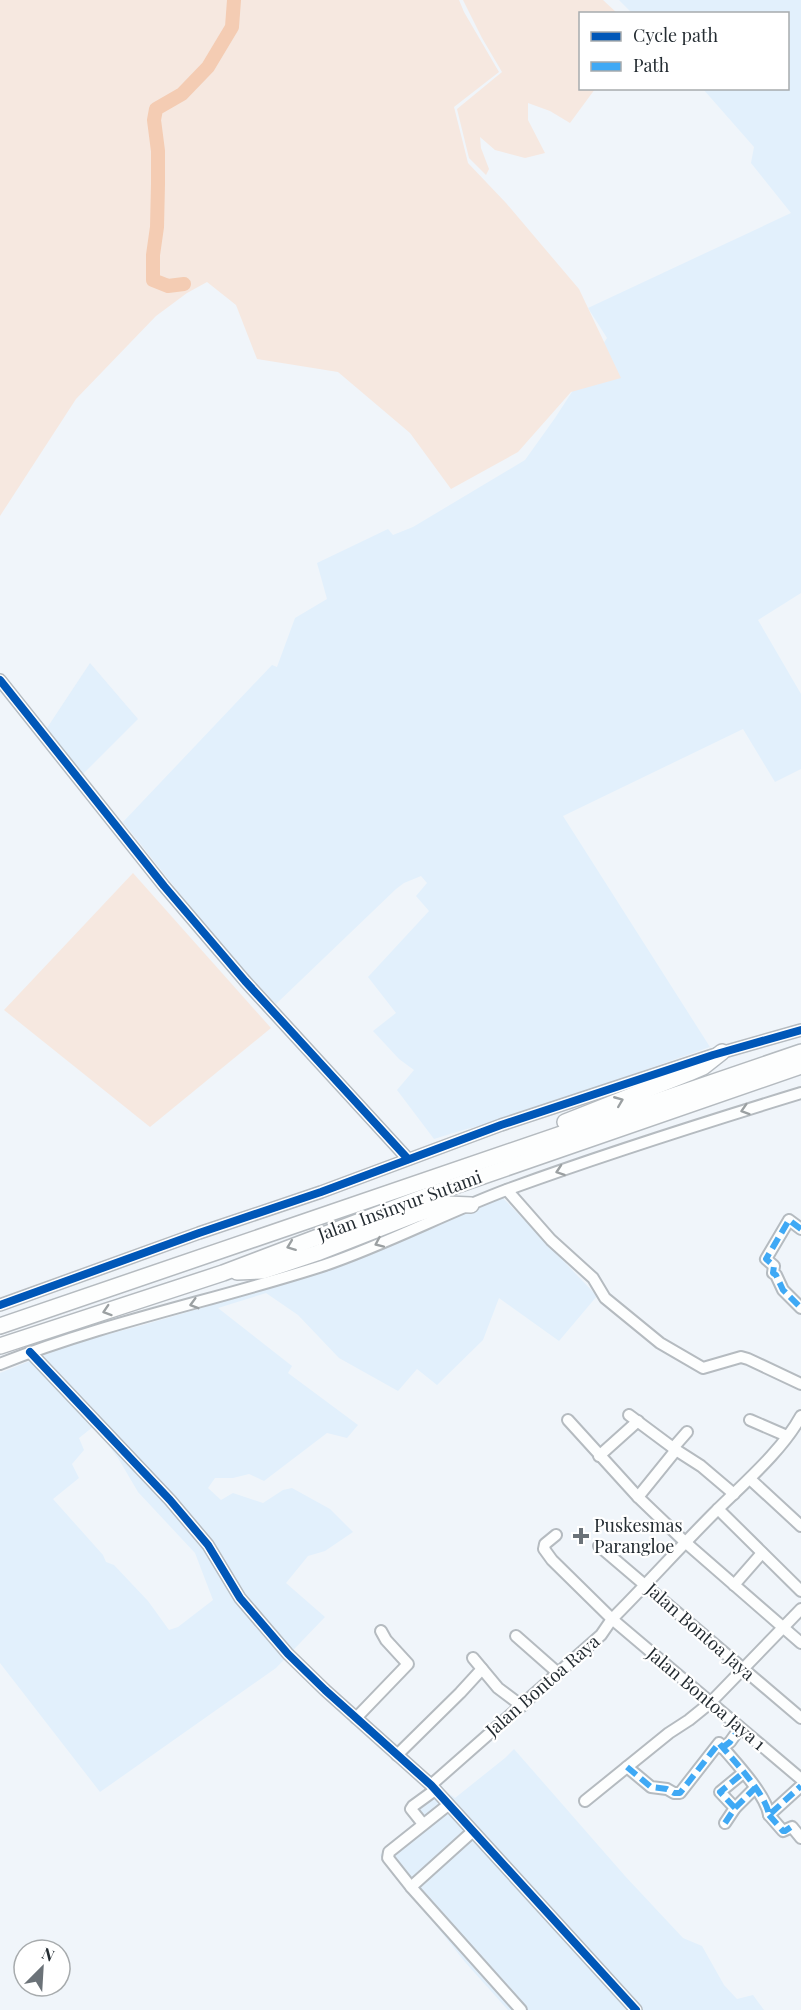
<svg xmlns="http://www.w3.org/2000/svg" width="801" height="2010" font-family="'Playfair Display',serif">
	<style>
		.built { fill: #e2f0fc; fill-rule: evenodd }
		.green { fill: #f6e8e0 }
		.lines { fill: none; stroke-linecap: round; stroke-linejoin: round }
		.river { stroke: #f4ccb3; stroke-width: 14 }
		.minor-casing { stroke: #b5bbc0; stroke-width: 14 }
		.highway-casing { stroke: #b5bbc0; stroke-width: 18 }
		.minor { stroke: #fdfefe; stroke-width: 10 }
		.highway { stroke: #fdfefe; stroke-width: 15 }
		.quiet { stroke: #3fa9f5; stroke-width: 6; stroke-dasharray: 12 6; stroke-linecap: butt }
		.cycleway-casing { stroke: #fff; stroke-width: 11 }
		.cycleway { stroke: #0057b8; stroke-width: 8 }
		.oneway { stroke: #9ba0a2 }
		.poi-dot { fill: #6b7278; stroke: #fff; stroke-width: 2 }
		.labels { text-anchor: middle; stroke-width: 4.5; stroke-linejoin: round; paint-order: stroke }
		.street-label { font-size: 18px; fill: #242c32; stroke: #fff }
		.poi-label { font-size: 18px; fill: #242c32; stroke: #fff; text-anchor: start }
	</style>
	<rect width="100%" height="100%" fill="#f0f5fa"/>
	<!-- built -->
	<g class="built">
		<path d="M619 0H801V593L758 620 801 694V769L775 782 743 729 563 816 710 1047 505 1119 463 1130 434 1139 397 1090 414 1070 399 1059 373 1031 396 1013 368 977 429 911 416 896 427 883 421 876 404 883 396 889 276 1004 251 978 200 919 123 822 272 665 277 667 295 618 327 599 317 563 388 529 393 535 413 527 525 460 555 418 607 338 588 308 791 213 751 163 754 147 703 89 788 88V14L632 13Z"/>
		<path d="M90 663 138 719 82 775 45 731Z"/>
		<path d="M502 1197 597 1296 559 1341 499 1298 483 1340 437 1385 417 1369 398 1391 339 1358 298 1315 266 1293 218 1308 292 1366 288 1373 358 1425 347 1438 327 1433 264 1481 249 1474 233 1478H215L208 1488 221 1500 233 1493 263 1503 283 1490 292 1488 330 1509 353 1532 325 1551 308 1556 286 1583 325 1617 276 1668 100 1792 0 1663V1373L74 1343 143 1325 325 1272 431 1229ZM94 1426 118 1458 138 1492 195 1553 213 1600 178 1627 169 1630 148 1601 114 1565 106 1562 103 1555 53 1499 79 1478 72 1464 84 1450 79 1438Z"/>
		<path d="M514 1749 625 1876 683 1938 702 1946 724 1985 737 1999 753 1995 764 2010H508L465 1962 380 1855 417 1823 409 1814 441 1788 455 1798 505 1758Z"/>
	</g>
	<!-- green -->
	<g class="green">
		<path d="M0 0H459L464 12 499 72 454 107 468 163 506 203 579 289 621 378 571 392 518 452 451 489 410 433 338 372 257 359 236 305 207 282 187 293 156 316 76 399 0 516Z"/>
		<path d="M463 0H603L617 13 580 14V88L595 89 570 123 550 111 528 103V120L545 153 525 158 495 150 480 137 481 148 489 169 486 175 469 158 457 109 502 72 482 38Z"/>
		<path d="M133 873 271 1028 150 1127 4 1010Z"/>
	</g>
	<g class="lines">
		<!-- river -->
		<path class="river" d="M184 284 168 286 153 280V255L157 227 158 184V151L154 120 156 109 182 94 208 67 232 27 234 0"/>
		<defs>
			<g id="minor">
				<path d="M0 680 164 886 245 981 408 1159"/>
				<path d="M507 1190 551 1240 593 1278 605 1298 660 1343 703 1368 741 1357 748 1359 801 1384"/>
				<path d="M801 1229 789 1220 766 1259 774 1266 773 1273 776 1275 783 1290 801 1308"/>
				<path d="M0 1305 199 1233 321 1192 501 1125 713 1055 801 1030"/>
				<path d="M30 1352 170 1500 208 1545 240 1598 288 1654 325 1690 431 1785 636 2010"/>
				<path d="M0 1364C105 1322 217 1300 325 1265 387 1244 447 1212 509 1189 605 1154 703 1123 801 1093"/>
				<path d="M629 1415 676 1450 701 1466 734 1494"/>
				<path d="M568 1420 638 1497 685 1542 801 1643"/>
				<path d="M750 1420 787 1436"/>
				<path d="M673 1448 687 1432"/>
				<path d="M599 1456 638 1421"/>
				<path d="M750 1479 801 1526"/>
				<path d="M638 1497 676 1450"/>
				<path d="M718 1509 801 1591"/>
				<path d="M556 1535 545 1544 544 1549 552 1560 612 1619 801 1779"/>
				<path d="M599 1546 801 1718"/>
				<path d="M734 1585 762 1553"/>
				<path d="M516 1636 558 1673"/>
				<path d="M473 1658 498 1688 522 1706"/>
				<path d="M356 1718 408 1664 386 1640 381 1631"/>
				<path d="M722 1748 730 1742 740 1728"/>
				<path d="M397 1755 460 1693 482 1669"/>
				<path d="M627 1767 651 1787 667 1789 674 1793H680L719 1743C733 1760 766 1794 769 1815L801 1786"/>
				<path d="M431 1785 601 1635 612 1619C647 1584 680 1547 715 1512 743 1484 782 1451 801 1416"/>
				<path d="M585 1801 669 1733 689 1720 710 1703 801 1609"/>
				<path d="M735 1808 720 1792 743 1773"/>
				<path d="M769 1815 783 1831 792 1827 801 1838"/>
				<path d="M725 1823 735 1808 755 1788"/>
				<path d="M423 1824 411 1809 413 1806 435 1790"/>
				<path d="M472 1832 411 1887 521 2010"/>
				<path d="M411 1887 388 1858 389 1852 448 1805"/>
			</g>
			<g id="highway">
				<path d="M565 1122 689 1073 703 1067 722 1052"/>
				<path d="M237 1272 263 1271 317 1253 414 1215 447 1204 471 1205"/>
				<path d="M0 1326 801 1052"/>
				<path d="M0 1346 223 1273 434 1193 801 1066"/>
			</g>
		</defs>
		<!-- minor casing -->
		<use href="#minor" class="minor-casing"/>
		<!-- highway casing -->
		<use href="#highway" class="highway-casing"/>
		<!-- minor -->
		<use href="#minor" class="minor"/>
		<!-- highway -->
		<use href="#highway" class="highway"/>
		<!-- quiet -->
		<g class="quiet">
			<path d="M801 1229 789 1220 766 1259 774 1266 773 1273 776 1275 783 1290 801 1308"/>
			<path d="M722 1748 730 1742 740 1728"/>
			<path d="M627 1767 651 1787 667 1789 674 1793H680L719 1743C733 1760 766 1794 769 1815L801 1786"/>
			<path d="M735 1808 720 1792 743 1773"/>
			<path d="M769 1815 783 1831H785L791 1827"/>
			<path d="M725 1823 735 1808 755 1788"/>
		</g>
		<defs>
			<g id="cycleway">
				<path d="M0 680 164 886 245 981 408 1159"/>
				<path d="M0 1305 199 1233 321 1192 501 1125 713 1055 801 1030"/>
				<path d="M30 1352 170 1500 208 1545 240 1598 288 1654 325 1690 431 1785 636 2010"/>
			</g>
		</defs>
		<!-- cycleway casing -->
		<use href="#cycleway" class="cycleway-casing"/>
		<!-- cycleway -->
		<use href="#cycleway" class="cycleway"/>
	</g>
	<!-- one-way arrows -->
	<defs><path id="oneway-chevron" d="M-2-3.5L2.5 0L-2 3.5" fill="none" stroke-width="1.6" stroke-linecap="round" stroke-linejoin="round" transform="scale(1.5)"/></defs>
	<g class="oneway">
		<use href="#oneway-chevron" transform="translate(619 1101) rotate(-22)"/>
		<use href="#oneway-chevron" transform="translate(745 1110) rotate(163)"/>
		<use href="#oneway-chevron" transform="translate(560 1171) rotate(161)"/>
		<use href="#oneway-chevron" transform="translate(379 1243) rotate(156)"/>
		<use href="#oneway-chevron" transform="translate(291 1246) rotate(159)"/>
		<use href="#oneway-chevron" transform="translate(194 1304) rotate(164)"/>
		<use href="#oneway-chevron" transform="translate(107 1311) rotate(162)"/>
	</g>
	<!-- markers -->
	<path class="poi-dot" d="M578 1527h6v6h6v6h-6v6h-6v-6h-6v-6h6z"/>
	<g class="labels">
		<!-- street labels -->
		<g class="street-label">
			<text transform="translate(400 1206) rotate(-20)" y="6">Jalan Insinyur Sutami</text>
			<text transform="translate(700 1632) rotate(41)" y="6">Jalan Bontoa Jaya</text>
			<text transform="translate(543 1686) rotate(-41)" y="6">Jalan Bontoa Raya</text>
			<text transform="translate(706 1699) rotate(40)" y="6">Jalan Bontoa Jaya 1</text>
		</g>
		<!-- poi labels -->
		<g class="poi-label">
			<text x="594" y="1532">Puskesmas<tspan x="594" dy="21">Parangloe</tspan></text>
		</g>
	</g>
	<!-- legend -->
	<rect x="579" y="12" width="210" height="78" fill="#ffffff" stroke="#a7abad" stroke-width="1.5"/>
	<rect x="591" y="32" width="30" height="9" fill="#0057b8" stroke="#a7abad" stroke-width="1.5"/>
	<text x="633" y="42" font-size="18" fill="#242c32">Cycle path</text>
	<rect x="591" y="62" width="30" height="9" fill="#3fa9f5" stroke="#a7abad" stroke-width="1.5"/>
	<text x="633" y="72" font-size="18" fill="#242c32">Path</text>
	<!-- north arrow -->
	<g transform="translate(42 1968) rotate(24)"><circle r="28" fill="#ffffff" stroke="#a7abad" stroke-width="1.5"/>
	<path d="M0-4.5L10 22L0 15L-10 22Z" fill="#6b7278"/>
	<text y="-9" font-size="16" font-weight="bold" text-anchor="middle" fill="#242c32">N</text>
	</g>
</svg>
